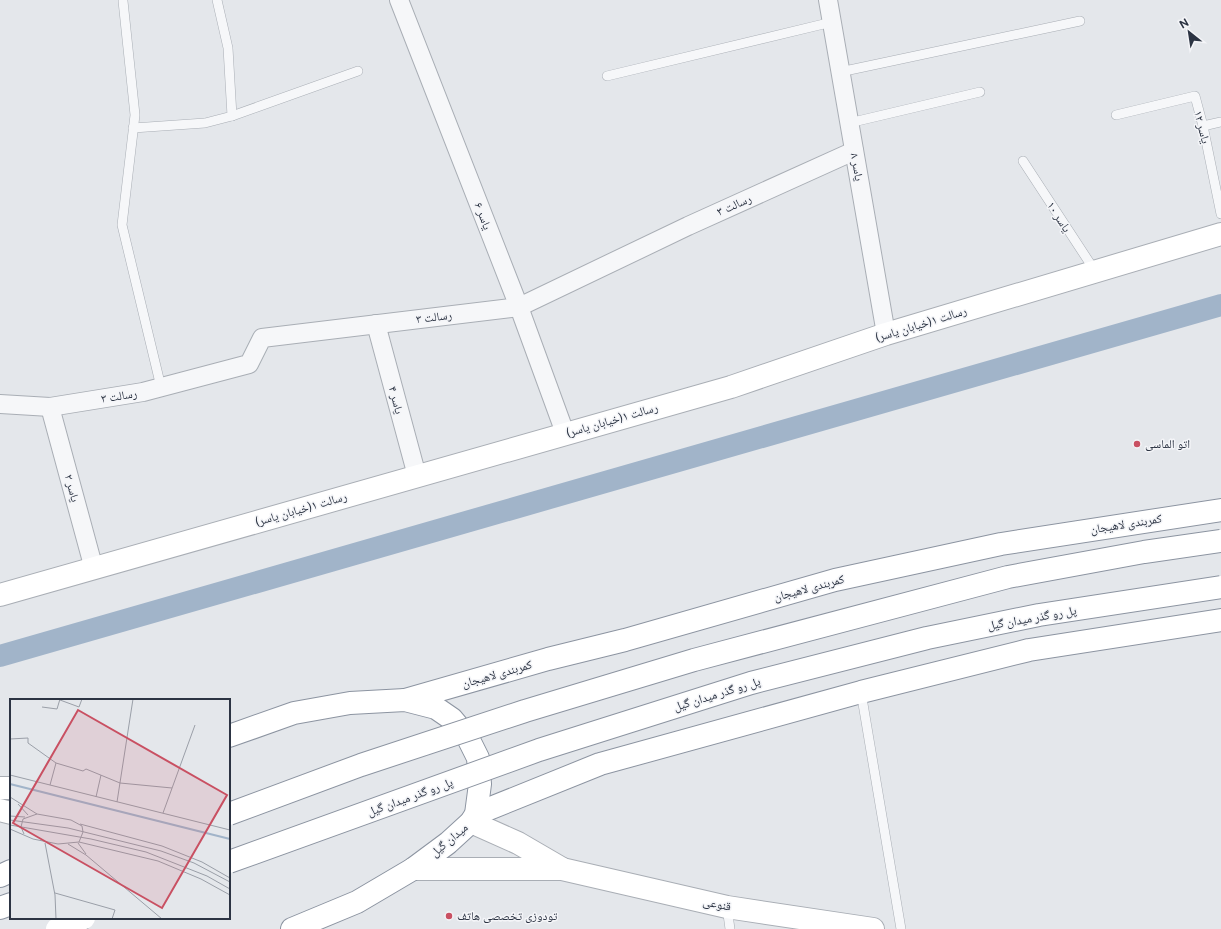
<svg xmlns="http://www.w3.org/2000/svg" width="1221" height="929" font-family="'Public Sans','Noto Naskh Arabic',sans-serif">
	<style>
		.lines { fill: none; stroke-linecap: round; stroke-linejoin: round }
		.canal { stroke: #a1b4c9; stroke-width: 22 }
		.lane-casing { stroke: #a9aeb5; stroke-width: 10 }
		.street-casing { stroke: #a9aeb5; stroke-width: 20 }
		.secondary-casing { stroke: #a9aeb5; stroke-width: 24 }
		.highway-casing { stroke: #8c94a1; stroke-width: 24 }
		.lane { stroke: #f6f7f9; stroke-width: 9 }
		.street { stroke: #f6f7f9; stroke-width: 18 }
		.secondary { stroke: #fff; stroke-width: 22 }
		.highway { stroke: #fff; stroke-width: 22 }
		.highway-bridge-casing { stroke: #8c94a1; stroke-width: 24; stroke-linecap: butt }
		.highway-bridge { stroke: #fff; stroke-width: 22 }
		.poi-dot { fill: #c95062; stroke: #f4f5f8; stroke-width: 1.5 }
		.labels { text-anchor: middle; stroke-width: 3; stroke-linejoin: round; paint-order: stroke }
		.street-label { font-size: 12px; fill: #2c3443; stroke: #f4f5f8 }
		.poi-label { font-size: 12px; fill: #2c3443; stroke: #f4f5f8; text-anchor: start }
		.inset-river { fill: none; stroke: #a1b4c9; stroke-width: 2 }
		.inset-road { fill: none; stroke: #9a9fa8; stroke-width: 1 }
		.view { fill: #c95062; fill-opacity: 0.15; stroke: #c95062; stroke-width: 2 }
		.inset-edge { fill: none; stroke: #2c3443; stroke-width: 2 }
	</style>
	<rect width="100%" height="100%" fill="#e4e7eb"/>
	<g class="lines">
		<!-- canal -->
		<path class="canal" d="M0 656 1221 305"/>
		<defs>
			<g id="lane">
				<path d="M123 1 135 115 122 225 161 387"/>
				<path d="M840 72 1080 21"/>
				<path d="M607 76 832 22"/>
				<path d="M1116 115 1195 96 1203 126 1221 214"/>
				<path d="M232 116 358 71"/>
				<path d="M849 123 980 92"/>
				<path d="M1203 126 1221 122"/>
				<path d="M133 128 205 123 232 116 228 48 217 0"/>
				<path d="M1023 161 1095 271"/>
				<path d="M861 692 901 929"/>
				<path d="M727 907 730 929"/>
			</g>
			<g id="street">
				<path d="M399 0 519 307 565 433"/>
				<path d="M828 0 886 334"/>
				<path d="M376 324 417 476"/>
				<path d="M0 404 50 407 143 392 249 364 262 338 519 307 688 226 854 151"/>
				<path d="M50 407 94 569"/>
			</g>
			<g id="secondary">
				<path d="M0 595 731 387 886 334 1221 234"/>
				<path d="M0 788H11"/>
				<path d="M0 810 11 813"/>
				<path d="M471 822 518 843 561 868"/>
				<path d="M413 869H562L727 907 873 929"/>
			</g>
			<g id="highway">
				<path d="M405 700 548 659 625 640 835 580 1001 544 1221 510"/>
				<path d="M229 736 294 713 350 703 405 700 436 708 452 719 468 738 478 758 480 784 476 814 471 822 448 843 413 869 357 902 292 929"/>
				<path d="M476 814 600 764 861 692 1029 650 1221 620"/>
				<path d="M0 876 11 871"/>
				<path d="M0 908 11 904"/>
			</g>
		</defs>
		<!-- lane casing -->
		<use href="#lane" class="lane-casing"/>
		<!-- street casing -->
		<use href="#street" class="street-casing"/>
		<!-- secondary casing -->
		<use href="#secondary" class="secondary-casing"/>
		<!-- highway casing -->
		<use href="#highway" class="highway-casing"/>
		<!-- lane -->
		<use href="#lane" class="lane"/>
		<!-- street -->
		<use href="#street" class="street"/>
		<!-- secondary -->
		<use href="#secondary" class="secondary"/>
		<!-- highway -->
		<use href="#highway" class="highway"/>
		<defs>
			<g id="highway-bridge">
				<path d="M229 814 361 765 525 711 694 660 1008 577 1144 552 1221 541"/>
				<path d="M229 862 539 750 751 683 927 638 1039 615 1221 587"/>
				<path d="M57 929 84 918"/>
			</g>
		</defs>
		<!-- highway-bridge casing -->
		<use href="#highway-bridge" class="highway-bridge-casing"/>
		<!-- highway-bridge -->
		<use href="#highway-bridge" class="highway-bridge"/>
	</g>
	<!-- markers -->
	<g class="poi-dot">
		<circle cx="1137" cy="444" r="4"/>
		<circle cx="449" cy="916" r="4"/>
	</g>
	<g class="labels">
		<!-- street labels -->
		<g class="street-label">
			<text transform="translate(1202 127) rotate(76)" y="4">یاسر ۱۲</text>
			<text transform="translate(857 167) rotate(80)" y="4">یاسر ۸</text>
			<text transform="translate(734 205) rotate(-24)" y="4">رسالت ۳</text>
			<text transform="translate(483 216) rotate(69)" y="4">یاسر ۶</text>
			<text transform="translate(1059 217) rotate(57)" y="4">یاسر ۱۰</text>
			<text transform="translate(434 317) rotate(-7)" y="4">رسالت ۳</text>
			<text transform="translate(921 324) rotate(-17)" y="4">رسالت ۱(خیابان یاسر)</text>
			<text transform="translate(119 396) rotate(-9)" y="4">رسالت ۳</text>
			<text transform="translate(396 400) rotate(75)" y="4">یاسر ۴</text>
			<text transform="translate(612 420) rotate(-16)" y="4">رسالت ۱(خیابان یاسر)</text>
			<text transform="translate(72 488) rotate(75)" y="4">یاسر ۲</text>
			<text transform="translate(301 509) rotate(-16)" y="4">رسالت ۱(خیابان یاسر)</text>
			<text transform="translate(1126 524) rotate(-9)" y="4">کمربندی لاهیجان</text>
			<text transform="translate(809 588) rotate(-15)" y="4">کمربندی لاهیجان</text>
			<text transform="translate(1032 618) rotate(-10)" y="4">پل رو گذر میدان گیل</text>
			<text transform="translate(497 674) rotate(-16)" y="4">کمربندی لاهیجان</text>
			<text transform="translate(717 694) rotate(-17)" y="4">پل رو گذر میدان گیل</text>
			<text transform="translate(410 797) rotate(-20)" y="4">پل رو گذر میدان گیل</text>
			<text transform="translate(449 840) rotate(-40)" y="4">میدان گیل</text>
			<text transform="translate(717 904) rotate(12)" y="4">قنوعی</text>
		</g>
		<!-- poi labels -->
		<g class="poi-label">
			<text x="1145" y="448">اتو ‌الماسی</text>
			<text x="457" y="920">تودوزی تخصصی هاتف</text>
		</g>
	</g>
	<!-- overview -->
	<g transform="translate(10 699)">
		<rect width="220" height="220" fill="#e4e7eb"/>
		<path class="inset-river" d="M0 85 220 140"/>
		<path class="inset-road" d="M50 1 69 8 72 0M32 8 47 10 50 0M0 40 18 39V44L46 64 73 72 76 70 110 84 162 89M0 76 220 131M40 86 46 64M0 98 27 115M86 98 91 76M107 103 123 0M8 105 18 116M153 114 185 26M0 117 15 118M0 121 58 129 151 152 184 164 220 183M70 125 152 147 192 163 220 179M0 126 81 140 136 153 197 177 220 190M0 130 23 140 48 145 69 143 73 133 72 127 61 121 27 115 13 120 11 128 14 135M69 143 148 162 191 180 220 196M35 144 45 196 46 220M68 144 76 155M58 145 76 156 152 220M45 194 105 211 102 220"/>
		<path class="view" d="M68 11 217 96 152 209 3 124Z"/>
		<rect width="220" height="220" class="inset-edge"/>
	</g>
	<!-- north arrow -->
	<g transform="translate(1189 32) rotate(330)" stroke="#f4f5f8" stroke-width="3" paint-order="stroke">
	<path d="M0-3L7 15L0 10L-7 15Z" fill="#2c3443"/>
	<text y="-6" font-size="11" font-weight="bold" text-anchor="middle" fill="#2c3443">N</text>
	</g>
</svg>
